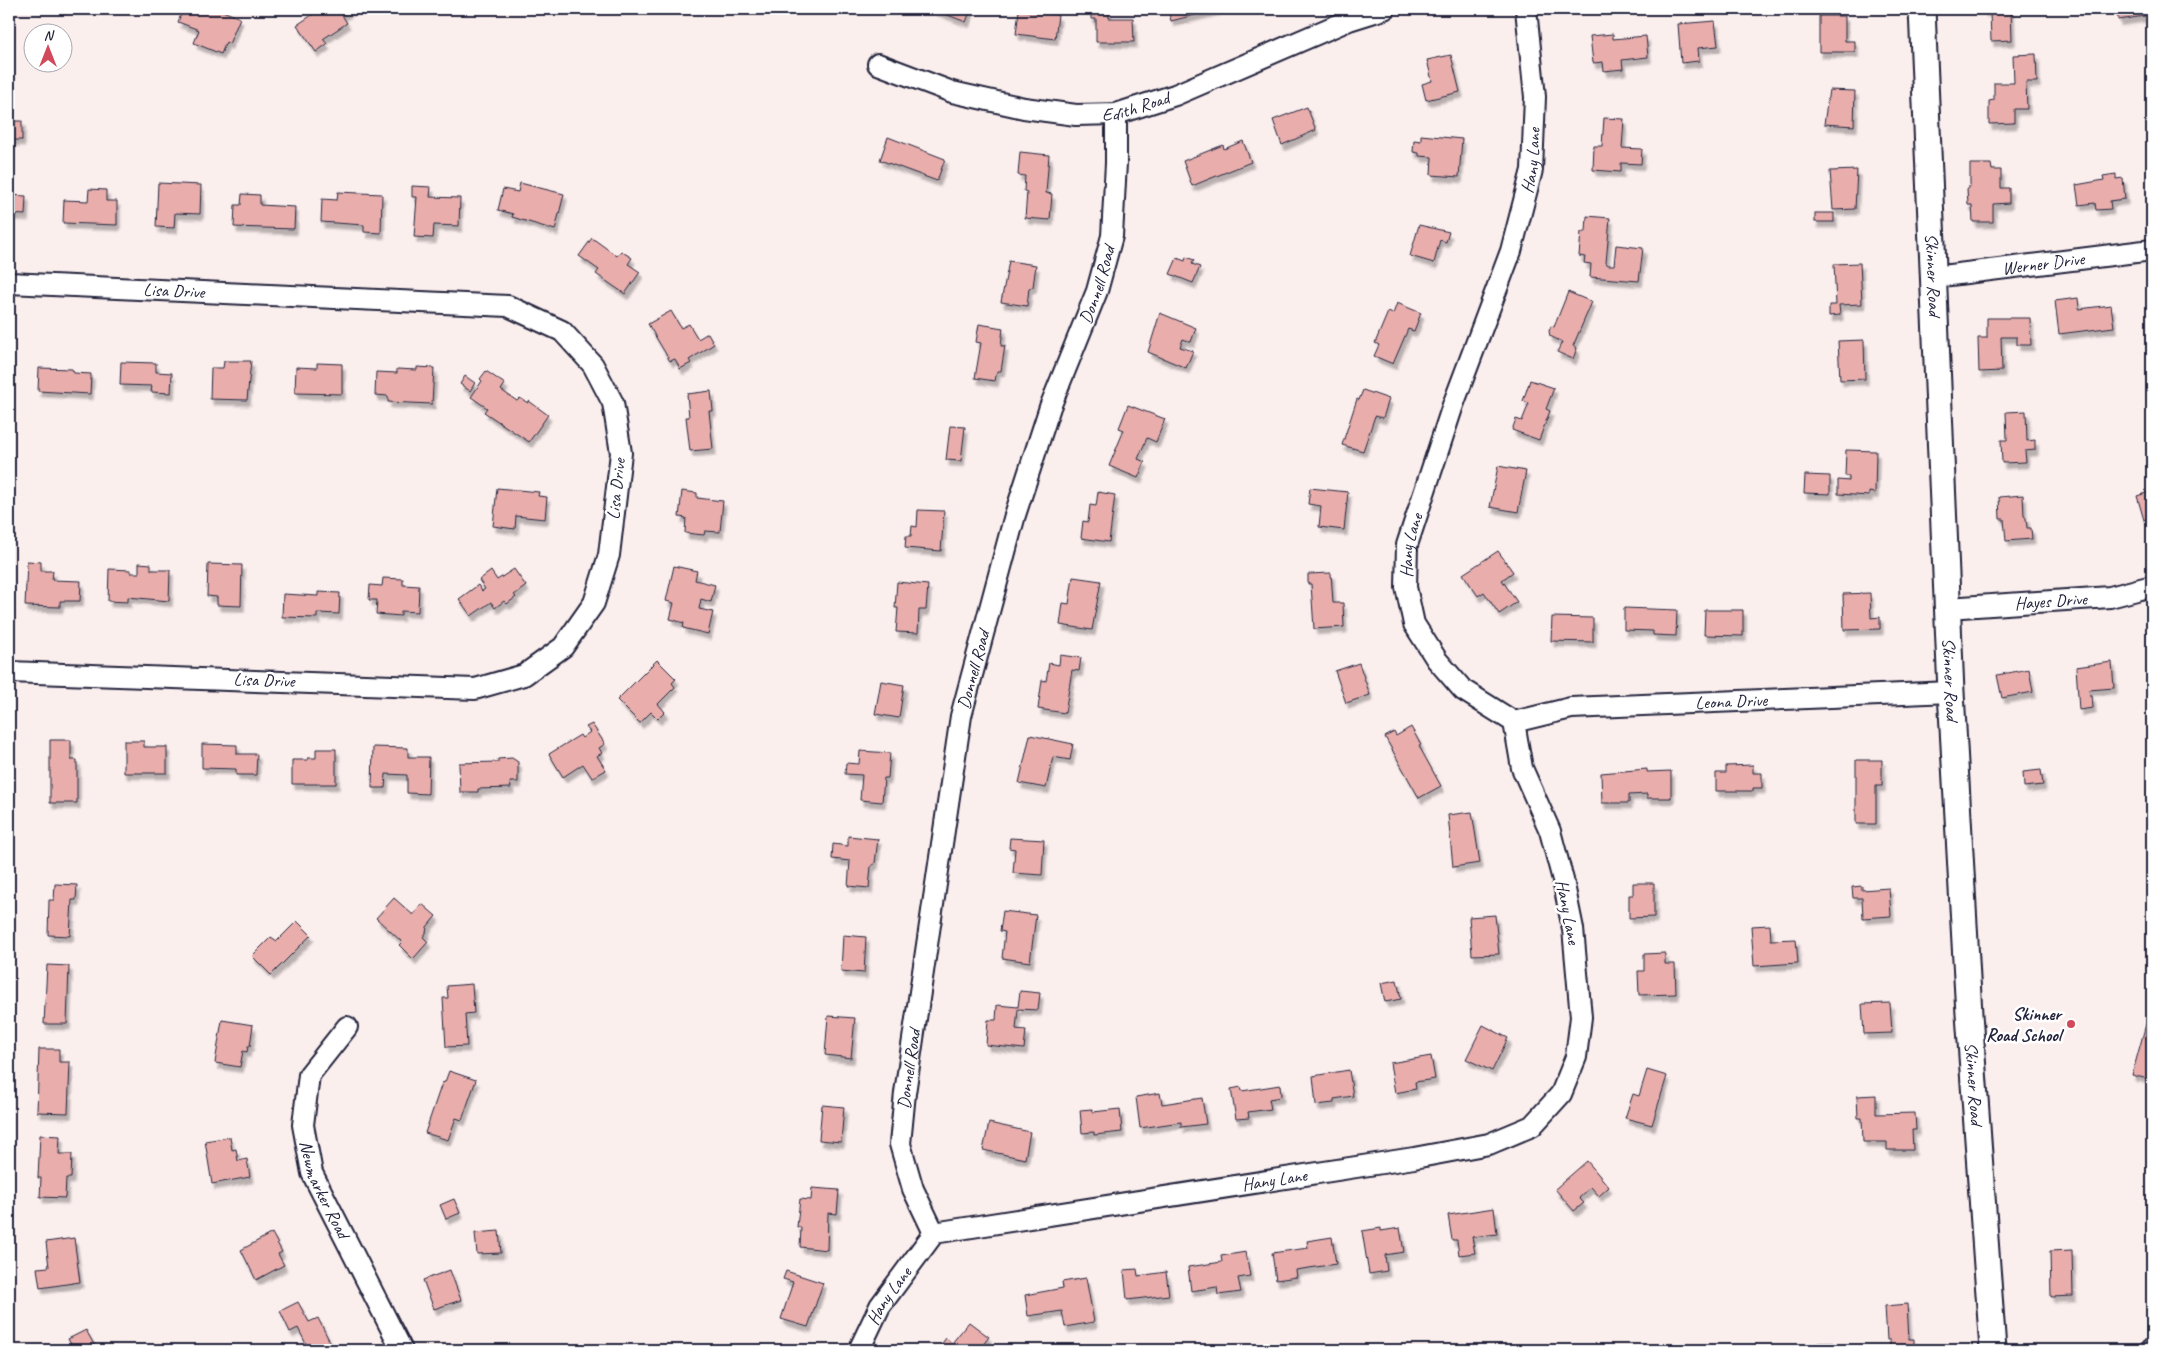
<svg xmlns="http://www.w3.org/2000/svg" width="2161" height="1359" font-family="Caveat,sans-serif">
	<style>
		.building { fill: #e9aeac; stroke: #22223b; filter: url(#shadow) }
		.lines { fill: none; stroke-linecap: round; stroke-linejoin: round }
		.minor-casing { stroke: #22223b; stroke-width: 24 }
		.tertiary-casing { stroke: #22223b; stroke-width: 29 }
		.minor { stroke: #fff; stroke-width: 20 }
		.tertiary { stroke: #fff; stroke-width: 25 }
		.poi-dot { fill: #d1495b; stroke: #fff; stroke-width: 2 }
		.labels { text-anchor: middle; stroke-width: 5; stroke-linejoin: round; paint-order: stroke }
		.street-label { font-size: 18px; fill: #22223b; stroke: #fff }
		.poi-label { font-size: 18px; font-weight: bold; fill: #22223b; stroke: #fff; text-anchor: end }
	</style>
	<defs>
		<filter id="shadow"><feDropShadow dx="3" dy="5.5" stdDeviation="1" flood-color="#0004"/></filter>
	</defs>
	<rect width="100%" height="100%" fill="#fbefee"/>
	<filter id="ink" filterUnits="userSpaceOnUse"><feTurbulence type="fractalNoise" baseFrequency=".02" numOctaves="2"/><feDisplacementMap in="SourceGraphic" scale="10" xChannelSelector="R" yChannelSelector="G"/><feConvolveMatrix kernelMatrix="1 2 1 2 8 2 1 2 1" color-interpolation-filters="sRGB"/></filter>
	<g filter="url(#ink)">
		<!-- building -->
		<g class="building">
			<path d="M183 9H218L240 18 229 44 226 42 221 54 194 43 199 30 178 22Z"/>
			<path d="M321 9H352L342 15 347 23 323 39 327 44 316 52 297 25Z"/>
			<path d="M932 9H971L966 22Z"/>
			<path d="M1091 9H1108L1109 18H1133L1134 42H1096V19H1091Z"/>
			<path d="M1168 9H1218L1171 21Z"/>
			<path d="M1983 9H2011L2012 40 1991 41 1990 11H1983Z"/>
			<path d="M2117 9H2152V15L2118 20Z"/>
			<path d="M1019 10 1058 15 1055 39 1016 34Z"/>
			<path d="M1819 16H1845V41H1855V52H1819Z"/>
			<path d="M1715 21 1718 46 1698 48 1699 61 1681 63 1678 24Z"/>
			<path d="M1613 34V39L1646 36 1648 57 1622 60 1623 69 1604 71 1603 62 1593 63 1590 36Z"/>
			<path d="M2036 54 2037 82H2026L2027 109H2014V123L1989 124V101L1994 100V83H2014L2013 55Z"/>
			<path d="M1451 55 1460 92 1426 100 1422 84 1432 81 1427 60Z"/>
			<path d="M1829 90 1855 91 1854 126 1824 124Z"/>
			<path d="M1307 107 1316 130 1282 145 1273 120Z"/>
			<path d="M1604 118 1624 119 1622 148 1642 149 1641 164 1621 163V172L1593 170 1594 146H1602Z"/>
			<rect x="9" y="121" width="13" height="19"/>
			<path d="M1421 135 1462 139 1459 177 1431 175 1432 157 1419 156V153L1413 152 1414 140 1421 141Z"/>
			<path d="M888 137 945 159 937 181 880 160Z"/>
			<path d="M1243 141 1251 162 1192 186 1183 161 1223 145 1224 149Z"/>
			<path d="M1020 152 1049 155 1046 193 1052 194 1050 220 1025 218 1027 192 1024 191 1025 176 1018 175Z"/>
			<path d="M1970 164H1991L1992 170H2001V188H2009V203L1993 204V222H1973L1972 205H1968L1967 189 1970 185Z"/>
			<path d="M1857 170 1855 209 1833 210 1830 171Z"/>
			<path d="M2116 174V179L2123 178 2125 199 2110 201 2111 209 2096 210 2095 203 2079 205 2076 185 2104 180 2103 176Z"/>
			<path d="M2152 174V196L2149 175Z"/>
			<path d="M158 183 201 185 200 214 175 213 174 228 156 227Z"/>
			<path d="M520 183 564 194 555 230 512 217 513 214 498 210 503 189 518 192Z"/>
			<path d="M412 186 431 187 430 197 460 198 459 226 434 225 433 238 414 237 417 197H412Z"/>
			<path d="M89 189 106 190V201H117V225L63 223 64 200 88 201Z"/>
			<path d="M338 192 382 194 381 233 364 232V225L321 222 322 199 337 200Z"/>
			<path d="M242 194 260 195V205L295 207 294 229 234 227 235 205H241Z"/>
			<path d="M9 195 26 196 25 215 9 214Z"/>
			<rect x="1815" y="213" width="19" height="9"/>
			<path d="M1587 216 1610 218 1606 263 1608 265H1614L1616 245 1643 248 1639 281 1590 277 1591 264 1584 263 1585 257 1579 256 1581 232H1586Z"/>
			<path d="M1419 225 1449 232 1446 242 1440 240 1434 263 1410 256Z"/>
			<path d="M592 238 617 256 621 251 632 258 628 264 640 272 625 294 596 274 599 270 579 256Z"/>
			<path d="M1186 257 1194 260 1192 264 1200 267 1193 283 1170 274 1177 258 1185 261Z"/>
			<path d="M1009 261 1036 265 1033 287 1029 288 1027 306 1001 302Z"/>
			<path d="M1860 263 1862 304 1839 305 1840 315 1829 316V305H1836L1834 264Z"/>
			<path d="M1568 292 1592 302 1573 346 1577 348 1573 359 1557 352 1562 342 1550 336 1549 331 1551 326 1554 327Z"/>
			<path d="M2078 298 2079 309 2111 305 2114 327 2059 334 2055 301Z"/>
			<path d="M1397 303 1421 313 1414 331 1408 329 1393 364 1374 356 1379 345 1375 343 1388 312 1393 314Z"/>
			<path d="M671 311 681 328 689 324 698 339 708 333 714 344 689 360 691 363 680 369 675 359 670 361 648 324Z"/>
			<path d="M1160 313 1196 328 1191 342 1183 339 1180 347 1193 351 1186 368 1148 352Z"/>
			<path d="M1987 318H2030L2031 345H2017V337H2001L2002 371 1979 372 1978 338H1987Z"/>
			<path d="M979 324 1003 328 1001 346H1005L1001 371H997L995 381 975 378 981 343 976 342Z"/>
			<path d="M1864 340 1865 379 1840 380 1838 341Z"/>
			<path d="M224 361H251L247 400 210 399 211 368H223Z"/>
			<path d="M121 362 156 363V372L172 373 171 393 151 392 152 386 120 385Z"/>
			<path d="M317 363 342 364V394L295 393 296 367 317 368Z"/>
			<path d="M417 367 434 368 432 404 388 402V396L375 395 376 372 397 373V369L417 370Z"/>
			<path d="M39 368 72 369 74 373 91 374 90 394 38 391Z"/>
			<path d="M486 371 505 384 501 390 517 401 520 398 528 403 529 401 548 415 529 442 484 412 487 408 471 397 482 381 480 379Z"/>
			<path d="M465 376 475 383 470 391 460 384Z"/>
			<path d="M1530 380 1554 388 1546 409 1550 411 1539 440 1512 430 1516 419 1522 421 1529 403 1523 401Z"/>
			<path d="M1363 390 1389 399 1383 418 1375 416 1363 451 1342 445 1357 399 1359 400Z"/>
			<path d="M711 391 713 411H709L713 449 690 451 686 417H689L687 394Z"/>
			<path d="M1128 405 1165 419 1156 442 1147 438 1138 459 1145 462 1138 478 1109 466 1124 430 1119 428Z"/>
			<path d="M2026 411 2027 441 2035 440V450L2025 451 2026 462 2002 463 2001 440H2007L2006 412Z"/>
			<path d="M950 426 965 427 961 461 946 460Z"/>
			<path d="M1846 450 1876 451 1875 493 1869 492V496L1838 494V480L1849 481V476H1845Z"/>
			<path d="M1498 466 1526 471 1518 512 1490 507Z"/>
			<path d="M1805 475 1830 476V494L1804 493Z"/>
			<path d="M497 488 539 492 538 496 547 497 545 519 516 516 515 529 493 526Z"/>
			<path d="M1310 488 1348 492 1344 530 1319 527 1321 506 1308 504Z"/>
			<path d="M682 491 697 493V498L723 501 720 532 705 531 704 535 685 533 686 518 679 517Z"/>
			<path d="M2152 491V517L2144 520 2137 496Z"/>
			<path d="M1098 492 1115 495 1109 542 1081 538 1083 521 1088 522 1090 505 1096 506Z"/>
			<path d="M2023 495 2024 516 2026 518 2027 528H2031L2032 539 2006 541 2004 519H2000L1999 497Z"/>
			<path d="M918 510 944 511 941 551 905 548 906 536H911L912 526 917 527Z"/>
			<path d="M1498 551 1513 572 1502 580 1517 602 1499 614 1484 592 1478 596 1463 574Z"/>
			<path d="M27 561 41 562V571H53L52 580 81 581 80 601H60V607L25 606Z"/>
			<path d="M139 563 151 564V570H170L169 601 128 597V602L108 601 109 569 131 570V573H139Z"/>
			<path d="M208 564 242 565 241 606 217 605V597L207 596Z"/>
			<path d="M674 566 697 571 695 580 715 585 711 602 701 599 699 609 713 612 708 634 683 628 684 623 670 619 674 603 666 601Z"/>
			<path d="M514 569 526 586 514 595 516 597 507 604 504 601 495 608 491 602 471 616 459 599 478 585 482 591 485 589 479 580 491 571 497 580Z"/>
			<path d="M1331 573 1333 603H1343L1344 627 1314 629 1311 584H1308V574Z"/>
			<path d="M1073 577 1101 581 1092 630 1060 625 1063 603 1069 604Z"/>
			<path d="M383 578 403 579V585L419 586 418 612 401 611V616L376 614 377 600H369L370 585 382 586Z"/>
			<path d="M897 582 928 585 926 610H919L918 633 896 632 898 608H895Z"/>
			<path d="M318 592 340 593 339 614 317 613V618L282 617 283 594 318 596Z"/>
			<path d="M1870 593 1871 618 1880 617V629L1844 630 1843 594Z"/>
			<path d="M1624 608 1677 610 1676 636 1653 635V631L1624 630Z"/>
			<path d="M1705 610H1743V636L1704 635Z"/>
			<path d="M1552 617 1593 618V642L1551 641Z"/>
			<path d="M1060 655 1081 658 1079 671 1072 670 1065 713 1038 709 1042 680 1046 681 1049 663 1059 665Z"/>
			<path d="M657 660 676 679 672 683 675 687 658 704 665 712 658 719 651 712 640 723 617 700Z"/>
			<path d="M2112 662 2114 688 2089 690 2090 696H2092L2093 708 2079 710 2076 667Z"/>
			<path d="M1359 663 1370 695 1346 703 1335 671Z"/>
			<path d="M2029 669 2033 692 2002 698 1997 675Z"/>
			<path d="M881 681 904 685 899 718 875 714Z"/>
			<path d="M592 724 605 744 599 748 602 753 597 756 606 770 592 778 583 764 563 777 549 754 580 735 582 738 590 732 586 727Z"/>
			<path d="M1411 727 1421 745 1419 746 1441 786 1419 798 1385 737 1394 732 1396 736Z"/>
			<path d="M1030 735 1073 744 1070 760 1053 757 1046 788 1019 783Z"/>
			<path d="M50 740H71V760H77V803H50Z"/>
			<path d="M124 741H144V747H167V773H124Z"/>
			<path d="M202 744 237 745V754H257L256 775H236V769L202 768Z"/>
			<path d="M373 747 408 748V757H429L428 794 407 793V775L386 774 385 788H372Z"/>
			<path d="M316 749H336V784H292V760H308V758H316Z"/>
			<path d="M860 751 890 753 888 778H884L882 802 860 800 862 775 845 774 846 763 859 764Z"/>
			<path d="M512 758 518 762V782H510L511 788 478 789V792H460L459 763 498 762V759Z"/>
			<path d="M1856 760H1882V786H1876V824H1856Z"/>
			<path d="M1753 765V773H1762V788H1753V791H1716V773H1726V766Z"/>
			<path d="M1647 769V772L1671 771V798H1647V794L1629 795V803H1602L1601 773Z"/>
			<path d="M2041 770 2043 785 2024 787 2023 772Z"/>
			<path d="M1472 812 1480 863 1453 867 1448 815Z"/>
			<path d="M848 836 878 839 875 863 871 866 869 888 848 886 850 861 832 859 833 844 848 846Z"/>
			<path d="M1010 838 1044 840 1042 875 1013 873 1015 849 1009 848Z"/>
			<path d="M1633 883H1654V917L1629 918V895H1633Z"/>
			<path d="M55 884 77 885 76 900H72L70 936 48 935 49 900H54Z"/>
			<path d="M1862 886V890L1889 888 1891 916 1863 918 1862 898H1853L1852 887Z"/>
			<path d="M394 898 413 915 422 904 436 916 427 927 426 933 423 937 428 942 413 959 399 945 402 942 376 918Z"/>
			<path d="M1003 911 1036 915 1030 962 1002 958 1005 932 1000 931Z"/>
			<path d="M1495 915 1499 954 1472 955 1469 917Z"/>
			<path d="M297 921 311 935 271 975 252 956 271 937 277 941Z"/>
			<path d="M1770 925 1771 940 1796 939 1798 963 1754 966 1751 926Z"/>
			<path d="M843 935 866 937 864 973 841 971Z"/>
			<path d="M1665 953V964H1675L1676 994 1639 995 1638 971H1644V954Z"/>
			<path d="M47 965 69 966 67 1024H44Z"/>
			<path d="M1397 980 1401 999 1385 1002 1381 983Z"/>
			<path d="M472 984 474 1013 465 1014 467 1046 446 1047 443 998H448L447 986Z"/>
			<path d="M1020 991 1040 993 1038 1010 1018 1009 1016 1029 1026 1030 1024 1049 986 1045 988 1020H996L997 1005 1018 1007Z"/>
			<path d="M1890 1003 1892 1033 1864 1034 1862 1004Z"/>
			<path d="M828 1016 855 1018 851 1058 825 1055Z"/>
			<path d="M222 1020 253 1025 250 1046H248L247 1052 243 1051 240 1067 215 1063Z"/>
			<path d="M2146 1024 2152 1025V1080L2132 1075Z"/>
			<path d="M1483 1025 1508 1038 1492 1071 1466 1059Z"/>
			<path d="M39 1049H59V1062H70L68 1113 37 1112Z"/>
			<path d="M1431 1056 1435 1079 1415 1082 1416 1089 1395 1093 1390 1063Z"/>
			<path d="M1349 1070 1353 1096 1334 1099V1103L1316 1105 1313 1076Z"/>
			<path d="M1647 1070 1667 1076 1652 1125 1625 1118 1633 1094 1639 1096Z"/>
			<path d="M449 1071 476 1080 462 1120 456 1118 448 1140 425 1133 442 1083 445 1082Z"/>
			<path d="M1280 1085 1281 1097 1269 1099 1271 1109 1248 1112 1249 1118 1236 1119 1231 1089 1241 1087 1242 1091Z"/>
			<path d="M1160 1093 1162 1104 1202 1098 1206 1124 1181 1127V1122L1140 1128 1136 1097Z"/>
			<path d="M1876 1095V1114L1915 1113 1916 1130H1912L1913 1150H1887V1142H1863L1862 1118H1858L1857 1096Z"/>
			<path d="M822 1105 844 1107 841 1142 819 1140Z"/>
			<path d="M1092 1109 1093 1112 1120 1109 1122 1132 1094 1135V1132L1082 1133 1080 1110Z"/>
			<path d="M989 1123 1030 1132 1025 1159 983 1150Z"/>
			<path d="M40 1135 60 1136 59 1154H72L71 1178H66L65 1198 40 1197 41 1178H38Z"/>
			<path d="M230 1137 232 1150 236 1149 238 1161 247 1159 250 1177 212 1184 205 1141Z"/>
			<path d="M1587 1161 1609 1187 1599 1196 1591 1187 1579 1198 1584 1203 1574 1211 1555 1189Z"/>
			<path d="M812 1188 839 1190 837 1214 828 1213 827 1250 800 1247 801 1227H797L800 1199 811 1200Z"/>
			<path d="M454 1199 460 1213 446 1219 440 1205Z"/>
			<path d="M1494 1208 1497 1234 1472 1237 1475 1253 1459 1255 1457 1240H1452L1448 1215Z"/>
			<path d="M1381 1228V1231L1400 1228 1404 1252 1385 1255 1387 1271 1369 1274 1362 1231Z"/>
			<path d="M499 1231 501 1253 477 1254 475 1233Z"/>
			<path d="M272 1233 282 1252 278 1254 284 1265 256 1280 241 1250Z"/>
			<path d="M1332 1237 1336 1264 1296 1270 1297 1277 1276 1280 1272 1253 1308 1248 1307 1241Z"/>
			<path d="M74 1238 80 1282 40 1288 37 1268 49 1267 46 1242Z"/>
			<path d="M2072 1250 2073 1296 2051 1297 2050 1251Z"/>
			<path d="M1246 1252 1250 1276 1238 1278 1241 1292 1218 1295 1217 1287 1191 1291 1188 1267 1222 1262 1221 1256Z"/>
			<path d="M1137 1269 1138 1276 1166 1272 1169 1295 1127 1300 1124 1270Z"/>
			<path d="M450 1270 461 1300 434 1309 423 1280Z"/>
			<path d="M786 1271 823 1283 808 1327 781 1319 793 1282 783 1279Z"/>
			<path d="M1086 1278 1094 1322 1065 1327 1062 1311 1028 1316 1025 1295 1063 1288 1062 1282Z"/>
			<path d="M298 1302 309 1322 318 1318 333 1348 329 1350H309L298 1328 290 1332 280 1311Z"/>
			<path d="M1907 1304 1909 1339H1914V1350H1890V1340H1887L1885 1306Z"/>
			<path d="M969 1322 989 1337 979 1350H945L940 1346 946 1338 952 1343Z"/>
			<path d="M86 1330 96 1348 93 1350H74L68 1339Z"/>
			<path d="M1818 1343H1834L1835 1350H1819Z"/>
		</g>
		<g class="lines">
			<defs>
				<g id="minor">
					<path id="s1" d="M878 64 952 92 1024 108 1076 115 1116 114 1175 95 1349 20 1384 9"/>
					<path id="s2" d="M1934 277 2152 250"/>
					<path id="s3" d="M9 283 508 306 562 331 593 365 613 403 621 453 609 555 594 603 563 647 524 675 475 689 9 672"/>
					<path id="s4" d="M1947 608 2110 597 2152 586"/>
					<path id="s5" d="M1514 722 1571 708 1951 692"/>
					<path id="s6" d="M347 1027 309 1075 303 1125 312 1173 402 1350"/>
					<path id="s7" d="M934 1233 913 1189 900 1144 905 1093 961 716 1015 515 1050 407 1097 291 1112 236 1116 163V114"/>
					<path id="s8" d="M859 1350 880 1306 934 1233 1414 1158 1489 1144 1532 1126 1561 1094 1576 1057 1581 1017 1573 929 1563 880 1550 831 1522 768 1514 722 1463 690 1437 660 1414 624 1406 587 1407 545 1453 405 1511 251 1532 170 1535 97 1526 9"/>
					<path d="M2151 1350H2152"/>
				</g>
				<g id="tertiary">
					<path id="s9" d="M1922 9 1951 692 1969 1014 1993 1350"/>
				</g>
			</defs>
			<!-- minor casing -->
			<use href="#minor" class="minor-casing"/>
			<!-- tertiary casing -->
			<use href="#tertiary" class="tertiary-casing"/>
			<!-- minor -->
			<use href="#minor" class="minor"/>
			<!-- tertiary -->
			<use href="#tertiary" class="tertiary"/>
		</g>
	</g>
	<!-- markers -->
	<circle class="poi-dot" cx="2071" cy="1024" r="5"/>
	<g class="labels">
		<!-- street labels -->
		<g class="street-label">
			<text dy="6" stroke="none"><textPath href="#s1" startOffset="266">Edith Road</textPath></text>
			<text dy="6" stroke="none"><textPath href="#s8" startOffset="1804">Hany Lane</textPath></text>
			<text dy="6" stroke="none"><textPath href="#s2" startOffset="110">Werner Drive</textPath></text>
			<text dy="6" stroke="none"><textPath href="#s9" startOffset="266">Skinner Road</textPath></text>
			<text dy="6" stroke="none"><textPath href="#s7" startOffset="981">Donnell Road</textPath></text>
			<text dy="6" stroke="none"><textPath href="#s3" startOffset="165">Lisa Drive</textPath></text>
			<text transform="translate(616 489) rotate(-84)" y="6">Lisa Drive</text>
			<text dy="6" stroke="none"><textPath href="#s8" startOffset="1399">Hany Lane</textPath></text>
			<text dy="6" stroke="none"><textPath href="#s4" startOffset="104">Hayes Drive</textPath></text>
			<text dy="6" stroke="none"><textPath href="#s7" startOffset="576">Donnell Road</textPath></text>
			<text transform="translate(264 680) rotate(2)" y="6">Lisa Drive</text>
			<text dy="6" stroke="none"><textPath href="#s9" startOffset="671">Skinner Road</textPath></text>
			<text dy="6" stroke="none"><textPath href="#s5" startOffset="219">Leona Drive</textPath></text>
			<text transform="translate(1568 912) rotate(79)" y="6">Hany Lane</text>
			<text dy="6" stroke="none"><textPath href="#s7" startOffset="171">Donnell Road</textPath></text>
			<text dy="6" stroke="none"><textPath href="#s9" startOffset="1076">Skinner Road</textPath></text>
			<text dy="6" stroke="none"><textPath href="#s8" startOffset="484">Hany Lane</textPath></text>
			<text dy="6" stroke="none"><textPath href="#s6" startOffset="180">Newmarker Road</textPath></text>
			<text dy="6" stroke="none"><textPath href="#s8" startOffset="62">Hany Lane</textPath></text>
		</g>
		<!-- poi labels -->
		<g class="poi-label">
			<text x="2061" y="1020">Skinner<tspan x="2061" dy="21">Road School</tspan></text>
		</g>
	</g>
	<!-- margin -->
	<rect width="2161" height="1359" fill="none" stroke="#fff" stroke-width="30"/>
	<rect x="15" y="15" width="2131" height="1329" fill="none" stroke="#22223b" stroke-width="2" filter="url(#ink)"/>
	<!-- north arrow -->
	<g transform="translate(48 48)"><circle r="24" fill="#ffffff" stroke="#a7a7b1"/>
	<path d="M0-4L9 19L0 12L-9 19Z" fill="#d1495b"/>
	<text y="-8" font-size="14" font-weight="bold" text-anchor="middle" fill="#22223b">N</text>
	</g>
</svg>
